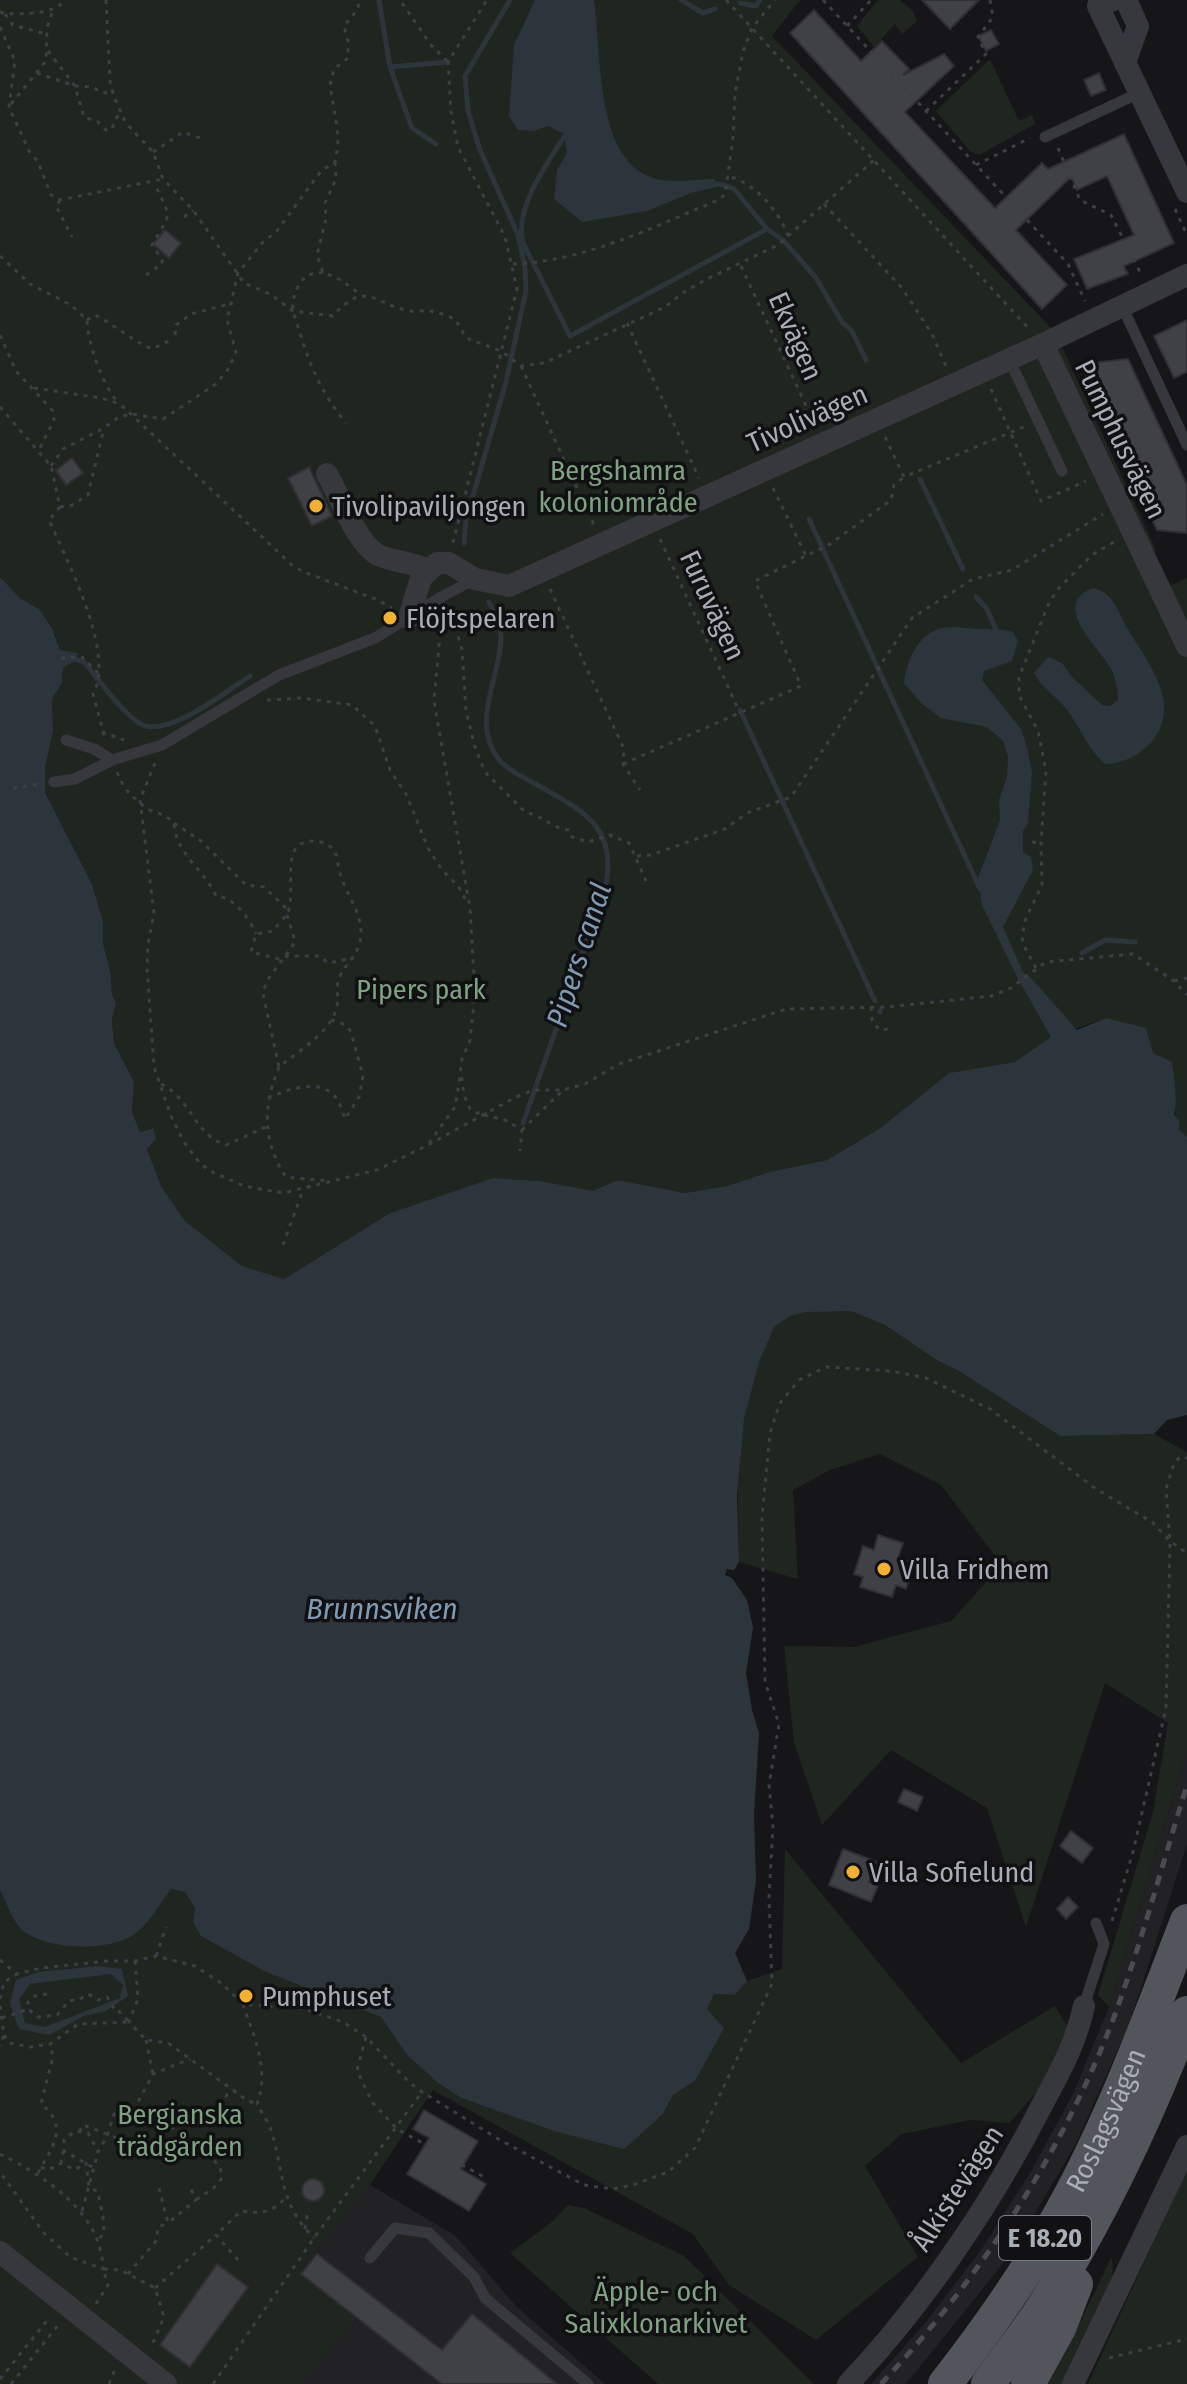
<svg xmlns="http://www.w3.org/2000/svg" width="1187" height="2384" font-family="'Fira Sans Condensed',sans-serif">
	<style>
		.built { fill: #222225 }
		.green { fill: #1e261f }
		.water { fill: #2c353c; fill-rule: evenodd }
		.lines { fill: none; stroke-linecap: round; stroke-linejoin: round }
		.stream { stroke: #2c353c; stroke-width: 5 }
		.building { fill: #404145; stroke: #303034; stroke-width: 2 }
		.path { stroke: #3d3f44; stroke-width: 3; stroke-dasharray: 4 6; stroke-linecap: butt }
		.lane { stroke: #37383d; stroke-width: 11 }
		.street { stroke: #37383d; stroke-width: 22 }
		.primary { stroke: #53555c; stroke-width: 34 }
		.rail { stroke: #4a4c52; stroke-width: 5; stroke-dasharray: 10 8; stroke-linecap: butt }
		.poi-dot { fill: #f2b134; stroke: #111113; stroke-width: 3 }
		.labels { text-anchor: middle; stroke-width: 7; stroke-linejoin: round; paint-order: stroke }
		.shield { fill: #111113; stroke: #7b7e86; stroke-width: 2 }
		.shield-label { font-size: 26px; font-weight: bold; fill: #a8adb8 }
		.street-label { font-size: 28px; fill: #a8adb8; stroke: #111113 }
		.park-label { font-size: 28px; fill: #7fa381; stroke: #111113 }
		.poi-label { font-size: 28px; fill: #a8adb8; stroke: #111113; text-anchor: start }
		.water-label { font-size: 30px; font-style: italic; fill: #7f9bb3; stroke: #111113 }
	</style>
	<rect width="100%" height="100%" fill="#161618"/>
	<!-- built -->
	<g class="built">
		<path d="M1187 1751V1844L1129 2025 1075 2145 1027 2227 1001 2266 914 2374 905 2384H871L925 2323 981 2250 1030 2173 1073 2094 1109 2007Z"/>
		<path d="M370 2185 456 2236 516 2306 605 2384H301L357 2319 298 2272Z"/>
	</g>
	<!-- green -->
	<g class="green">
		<path d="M0 0H800L772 36 1055 332 1157 552 1136 535 1161 590 1187 578V1137C1174 1125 1175 1113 1174 1097 1174 1095 1175 1087 1174 1085 1166 1057 1128 1034 1106 1018L1052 1037 1015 1062 949 1073 879 1129 827 1160 769 1172 727 1186 685 1193 618 1180 593 1192 540 1181 493 1178 390 1213 284 1279 242 1266 185 1221 161 1186 147 1149 156 1139 152 1128 140 1132 132 1112 134 1082 114 1043 112 1020 116 1003 112 995 111 974 103 943V921L92 884 45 791V768L53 732 52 699 62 683 63 668 77 660 78 654 60 650 56 637 39 609 21 599 0 577Z"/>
		<path d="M878 0H900L913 11 917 21 902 34 895 24 874 47 857 26Z"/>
		<path d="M990 59 1019 121 1032 115 1035 124 979 155 971 152 936 111Z"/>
		<path d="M851 1311 885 1325 938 1361 959 1371 1060 1436 1154 1434 1187 1452V1751L1109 2007 1098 1995 1153 1812 1168 1723 1105 1683 1026 1927 987 1808 891 1750 822 1825 794 1742 784 1646 854 1647 951 1621 1002 1565 941 1485 880 1454 830 1470 793 1490 798 1579 739 1562C737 1492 735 1415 764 1349 767 1342 770 1332 775 1326 792 1306 828 1312 851 1311Z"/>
		<path d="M785 1849 961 2063 1055 2006 1070 2031 1049 2078 1009 2123 970 2120 902 2134 865 2166 918 2257 816 2340 729 2285 693 2234 433 2090 370 2185 299 2271 357 2319 301 2384H0V1890C6 1902 12 1920 21 1929 44 1950 103 1952 130 1937 147 1928 160 1904 171 1889L186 1892 195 1908 193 1922 266 1972 381 2017 407 2055 438 2083 461 2098 554 2131 663 2114 673 2095 695 2081 707 2009 714 1994 735 1995 747 1981 782 1969Z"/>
		<path d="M1187 2169V2384H1088Z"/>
		<path d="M568 2205 584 2208 684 2256 814 2384H658L510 2253 552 2222Z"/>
		<path d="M1112 2256 1113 2280 1064 2384H1040L1072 2339Z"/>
	</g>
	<!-- water -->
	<g class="water">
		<path d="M535 0H594C602 49 593 158 653 178 671 184 696 179 715 179L716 187 691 193 647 211 582 222 554 199 557 170 567 153 564 134 548 126 533 131 518 130 509 116 514 45Z"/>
		<path d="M0 577 21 599 39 609 52 628 60 650 78 653 77 660 63 668 62 683 52 699 53 732 45 768V792L92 884 103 921V943L111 974 112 995 116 1003 112 1020 114 1043 134 1082 132 1112 140 1132 153 1128 156 1139 147 1149 161 1186 185 1221 242 1266 284 1279 390 1213 493 1178 540 1181 593 1191 618 1180 685 1193 727 1186 769 1172 827 1160 879 1129 949 1073 1015 1062 1051 1037 1017 977 982 905 978 878 1000 820 999 800 1007 777 1008 756 1003 741 987 727 941 718 921 703 904 683C907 661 917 634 942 628 955 625 968 629 981 629 992 629 1002 629 1013 632L1018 641 1012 661 984 671 982 680 1021 729 1028 751 1032 773 1028 823 1023 831V852L1031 857 1033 870 1003 927 1023 972 1033 980 1077 1030 1106 1018 1146 1028 1153 1053 1172 1062C1174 1076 1178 1102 1174 1114L1179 1121V1129L1187 1137V1415L1167 1420 1154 1434 1060 1436 959 1371 938 1361 885 1325 851 1311 806 1312 790 1316 774 1327 759 1362 744 1419 737 1495 739 1562 734 1570 727 1569 725 1575 732 1578 747 1600 753 1627 746 1673 752 1710 759 1733 754 1815 756 1881 749 1929 735 1953 747 1981 735 1995 714 1994 707 2009 724 2028 695 2081 673 2095 663 2114 624 2149 554 2131 461 2098 438 2083 407 2055 381 2017 266 1972 201 1936 193 1922 195 1908 185 1892 171 1889C159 1905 147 1928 130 1937 103 1952 44 1950 21 1929 12 1920 6 1902 0 1890Z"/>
		<path d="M1093 588C1114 592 1117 611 1127 628 1140 649 1155 669 1162 693 1173 731 1141 763 1105 764 1088 749 1081 729 1068 711 1058 697 1042 689 1034 673L1048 657 1062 663 1072 677 1102 705 1110 706 1118 700C1118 688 1115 675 1108 664 1096 645 1051 604 1093 588Z"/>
		<path d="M98 1966 122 1969 128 1996 106 2011 84 2016 49 2035 19 2029 10 2003 16 1980 38 1972ZM111 1974 123 1985 120 1998 45 2027 25 2023 19 1999 30 1984Z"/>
	</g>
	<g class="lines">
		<!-- stream -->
		<g class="stream">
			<path d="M379 0 390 67 412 128 436 144"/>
			<path d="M681 0 703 13 715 9"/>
			<path d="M740 3 756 6 760 0"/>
			<path d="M390 67 448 62"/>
			<path d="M564 137C546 165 514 209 523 243L570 336 767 229"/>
			<path d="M709 185 721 184 734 189 767 229 783 240 816 278 842 322 852 331 866 360"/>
			<path d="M920 479 963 569"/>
			<path d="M809 519 980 889"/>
			<path d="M464 543 466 520 506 382 526 291 525 268 518 235 480 150 468 111 465 76 510 0"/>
			<path d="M976 597 987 609 997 632"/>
			<path d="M489 602C494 613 501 624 501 637 501 678 468 724 501 762 509 770 522 777 532 782 583 811 621 826 604 893L523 1123"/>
			<path d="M77 660 84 662C99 680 120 710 139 723 165 741 226 691 250 676"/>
			<path d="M740 710 875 1001"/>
			<path d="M1082 953 1105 940 1135 942"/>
			<path d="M880 1011V1012"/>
		</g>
	</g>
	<!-- building -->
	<g class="building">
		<path d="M922 0H979L950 29Z"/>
		<path d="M814 10 861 61 882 41 909 69 903 75 944 54 954 66 905 112 995 208 1042 163 1048 169 1124 134 1174 243 1124 266 1128 274 1087 289 1074 259 1134 235 1107 176 1077 190 1071 177 1016 230 1067 285 1042 309 790 33Z"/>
		<path d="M991 30 999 44 986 51 978 36Z"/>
		<path d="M1099 73 1106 90 1091 96 1084 80Z"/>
		<path d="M165 230 181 243 169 258 153 244Z"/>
		<path d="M1187 320V372L1174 378 1154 336Z"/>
		<path d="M1128 359 1187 485V533L1157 530 1080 364Z"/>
		<path d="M72 458 83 473 66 485 56 470Z"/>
		<path d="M309 467 332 516 312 526 288 478Z"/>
		<path d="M878 1535 903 1543 898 1558 914 1563 906 1589 896 1585 892 1597 860 1587 863 1577 854 1574 863 1546 874 1550Z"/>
		<path d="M904 1789 923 1797 917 1811 898 1802Z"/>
		<path d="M1071 1831 1093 1848 1082 1863 1060 1846Z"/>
		<path d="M843 1849 877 1862 869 1882 878 1885 871 1902 829 1885Z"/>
		<path d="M1068 1897 1078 1907 1066 1919 1057 1909Z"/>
		<path d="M424 2110 478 2141 461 2169 486 2184 469 2211 407 2174 429 2138 413 2129Z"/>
		<circle cx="313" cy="2190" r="11"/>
		<path d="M317 2254 442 2350 472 2314 557 2384H442L301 2274Z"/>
		<path d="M217 2264 248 2287 190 2367 160 2345Z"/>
	</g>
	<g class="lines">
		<!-- path -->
		<g class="path">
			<path d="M106 0 110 81 114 97 126 123 153 152 163 179 193 210 244 283 270 294 293 311 333 316C367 278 373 305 411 311 417 312 424 310 430 311 438 312 447 316 455 319L466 338 501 351 521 366 544 363 665 307 684 292 705 280 778 245 788 236C780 212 754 182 728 176"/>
			<path d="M726 0 1029 329"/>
			<path d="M823 0 1068 264 1085 301"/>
			<path d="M402 3 431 45 448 62"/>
			<path d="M0 12 5 14C26 13 50 16 66 0"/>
			<path d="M5 14 13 25 46 34"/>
			<path d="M847 26 871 0"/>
			<path d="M0 27 15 61 9 107 29 151 38 162 51 195 60 200 163 179"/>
			<path d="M48 51 75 86 84 117 98 122 107 131 112 128 120 111"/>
			<path d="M37 73 75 86 92 87 103 93 112 92"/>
			<path d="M11 104 46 61 47 28 53 10"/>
			<path d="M926 111 986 54 978 37 993 17 990 0"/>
			<path d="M1058 148 1080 200 1111 215 1140 272 1145 271"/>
			<path d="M153 152 183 132 200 138"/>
			<path d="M335 162 336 179 325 203 326 219 317 255 323 272 341 280 361 295"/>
			<path d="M976 165 1030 138"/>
			<path d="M60 200 56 206 72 237"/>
			<path d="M824 204 902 288 932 334 946 366"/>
			<path d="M1175 209 1187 235"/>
			<path d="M184 217 193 210"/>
			<path d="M788 236 874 160"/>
			<path d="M0 256 30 284 71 305 87 320C87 341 103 386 117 401"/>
			<path d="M513 264C585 261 651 228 716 201L725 195 733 138 735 93 743 52 752 28 775 0"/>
			<path d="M741 266 815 425"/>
			<path d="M323 272 307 275C300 282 294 292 293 302 292 313 297 323 300 333 310 367 323 395 346 423"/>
			<path d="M146 275 162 264V260L152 245C171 211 173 221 154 183"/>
			<path d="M87 320 95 315C115 325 131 340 152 349L169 341"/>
			<path d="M627 323 699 478"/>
			<path d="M0 335 16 371 53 411 54 420 39 450"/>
			<path d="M175 335 176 325 191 314 233 303"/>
			<path d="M521 366 594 525"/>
			<path d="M34 388 101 398 120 404 293 566 304 572 378 600 392 608"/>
			<path d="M991 389 1041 501 1086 481"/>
			<path d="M0 407 51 466 60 507 49 520C67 561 116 654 93 694L105 738"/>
			<path d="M885 437 904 477 1026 426"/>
			<path d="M51 466 63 449 104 428 119 417 132 414 163 419 216 384 229 368 236 352 227 320 238 273 262 243 276 232 321 171 335 162 338 145 337 127 330 85 334 69 348 58V42L344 26 358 9 359 0"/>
			<path d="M773 488 806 556"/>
			<path d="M60 507 70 506 88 495 104 428"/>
			<path d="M660 539 740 713"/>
			<path d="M453 543 517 289 505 237 458 147 451 112 448 62 487 0"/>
			<path d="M550 589 624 749 623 764 640 790"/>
			<path d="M446 611 452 614 462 650 466 711 475 747 485 772 526 813C541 814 552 829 569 830L572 837 588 842 610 835 629 843 646 881"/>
			<path d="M442 613 434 701 470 908 475 994 470 1040 460 1064 464 1095 470 1109 477 1113H487"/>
			<path d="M61 658 82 657 98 673"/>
			<path d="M267 700 302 698 352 705 375 726 390 770 406 794 428 848 442 870 458 886 468 904"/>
			<path d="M102 732 124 740"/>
			<path d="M155 763 140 800 154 913 148 944 147 967 154 1067 171 1116 184 1142 199 1162 210 1171 244 1186 283 1193 377 1170 426 1146 516 1097 534 1090H563L585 1084 619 1064 786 1009 887 1007 991 996 1011 988 1046 962 1133 954 1174 981 1187 995"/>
			<path d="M623 764 801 686 755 581 830 544 891 500 894 485 904 477"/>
			<path d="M117 772C125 791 130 795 145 807 155 815 161 810 174 823 176 855 204 869 216 896 234 897 249 918 256 934"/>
			<path d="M13 788 39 784"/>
			<path d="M174 823 201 841 246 885 264 887 288 910"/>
			<path d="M1032 842 1041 843"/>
			<path d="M637 856 651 855 725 829 747 813 791 797 912 618 973 579 1012 570 1103 514"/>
			<path d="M287 915 295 941C287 958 265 976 263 994L279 1067C298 1051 332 1032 337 1006 339 995 335 987 340 976 348 960 361 953 361 933 361 911 347 896 341 876 338 869 338 859 335 852 328 840 307 837 297 847 285 859 295 894 288 912 285 918 277 925 273 931L256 934 251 952 279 959 288 956H320L328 963 354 958"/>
			<path d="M1036 968 1023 944 1022 935 1026 918 1042 885 1041 843 1046 771 1038 731 1019 695V677L1049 603 1058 589 1092 555 1114 542"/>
			<path d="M1174 981 1187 978"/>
			<path d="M871 1007 872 1020 879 1030 889 1029"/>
			<path d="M331 1020 346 1025 351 1032 363 1076 359 1097 345 1119"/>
			<path d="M279 1067C263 1105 262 1142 286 1177L329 1181"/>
			<path d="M161 1084C191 1098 193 1134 226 1145L266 1127"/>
			<path d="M268 1098C288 1089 324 1076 338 1101 341 1106 343 1113 345 1119"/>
			<path d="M484 1115 505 1120 522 1130 520 1151"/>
			<path d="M522 1130 562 1091"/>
			<path d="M429 1143 455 1107 460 1076"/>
			<path d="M283 1245 303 1190"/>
			<path d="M1112 1921 1133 1852 1166 1708 1170 1541 1166 1489 1174 1463 1180 1457 1187 1458"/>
			<path d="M156 1956 166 1927"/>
			<path d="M0 1960 17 1974 41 1968 107 1961H135L156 1956 195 1966 221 1983 243 2004 305 2009 343 2022 366 2037 409 2082 422 2092 500 2140 584 2185 613 2189 633 2185 668 2172 695 2148 772 1984 769 1898 773 1826 769 1785 779 1724 765 1682 762 1517 770 1433 780 1403 799 1380 826 1367 891 1371 926 1378 990 1409 1096 1489 1152 1522 1170 1541 1187 1553"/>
			<path d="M135 1961 138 1999 129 2022 146 2040 168 2043 248 2101 257 2104"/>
			<path d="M47 1994 35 1996 28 2002V2009L38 2017 57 2015 69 2001 80 1999 88 1994 98 2000 107 1997 115 2010 117 2009 129 2022"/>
			<path d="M0 1999 4 1982 17 1974"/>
			<path d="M243 2004C254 2037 270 2070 257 2104 262 2113 269 2123 272 2133 284 2174 280 2205 314 2238"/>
			<path d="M0 2006 4 2035 0 2046"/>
			<path d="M2 2018 28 2009"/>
			<path d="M4 2035 9 2043 31 2047 50 2044 78 2024 129 2022"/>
			<path d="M366 2037 357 2070 372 2102 397 2129 484 2177"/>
			<path d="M146 2040 153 2074"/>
			<path d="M180 2124 220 2167 222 2178 213 2189 197 2199 189 2187"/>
			<path d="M80 2132 81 2126H86L140 2147H162L176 2157"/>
			<path d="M147 2147C166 2129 188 2116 216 2118L230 2088"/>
			<path d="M64 2151 60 2158 62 2163 74 2170 86 2163 89 2187 98 2192C100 2205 106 2222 103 2235L96 2240"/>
			<path d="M0 2154C45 2176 102 2213 103 2269L70 2257 44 2233 0 2172"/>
			<path d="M41 2167 48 2170 62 2163"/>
			<path d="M92 2167 64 2151V2140L75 2131 88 2133 98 2152"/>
			<path d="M38 2173C52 2147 70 2127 41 2104L53 2056 50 2044"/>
			<path d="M159 2188 168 2223 197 2199"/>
			<path d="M82 2211 98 2152 107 2136 114 2114 138 2102 153 2074 190 2059"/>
			<path d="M305 2229 308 2209"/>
			<path d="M238 2260 216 2235 241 2211C260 2214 272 2213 285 2198"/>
			<path d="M128 2274 156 2241 158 2227 168 2223"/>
			<path d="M155 2288 216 2235"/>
			<path d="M96 2304 108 2285 103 2269 120 2270 155 2288 164 2317 152 2345"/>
			<path d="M1109 2358 1187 2339"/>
			<path d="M0 2379 50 2317"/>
			<path d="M11 2384 59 2324"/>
			<path d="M109 2384 115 2369"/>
			<path d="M213 2384 314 2238 422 2092"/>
		</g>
		<!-- lane -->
		<g class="lane">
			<path d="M1045 137 1139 93"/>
			<path d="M1122 306 1187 445"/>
			<path d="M1009 359 1062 471"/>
			<path d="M66 740 94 749 112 760"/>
			<path d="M54 782 75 779 112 760 162 745 279 675 375 638 443 596 475 579"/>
			<path d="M1084 2006 1104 1944 1096 1923"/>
			<path d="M370 2258 395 2228 429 2233 474 2277 485 2298 588 2384"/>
		</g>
		<!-- street -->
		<g class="street">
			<path d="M1113 0 1098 6 1187 192"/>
			<path d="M1125 63 1138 26 1126 0"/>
			<path d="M1043 344 1187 646"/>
			<path d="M327 474C339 495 357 544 378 555 394 562 412 562 428 570"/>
			<path d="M409 618 421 578 437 563H449L475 579 509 586 1043 344 1187 275"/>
			<path d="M0 2252 166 2384"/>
			<path d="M848 2384C923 2305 992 2203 1041 2107 1060 2071 1075 2046 1084 2006"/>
			<path d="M1073 2384 1187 2146"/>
		</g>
		<!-- primary -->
		<g class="primary">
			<path id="s1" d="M945 2384C991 2325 1035 2262 1070 2196 1117 2108 1151 2014 1187 1921"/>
			<path d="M988 2384C1006 2359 1025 2335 1042 2309 1101 2216 1148 2116 1187 2013"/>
			<path d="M1028 2384 1059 2328 1076 2284"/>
		</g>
		<!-- rail -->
		<path class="rail" d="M881 2384C980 2278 1062 2154 1114 2017 1142 1941 1163 1862 1187 1785"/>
	</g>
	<!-- markers -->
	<g class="poi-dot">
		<circle cx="316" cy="506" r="8"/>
		<circle cx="390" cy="618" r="8"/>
		<circle cx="884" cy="1569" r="8"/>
		<circle cx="853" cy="1872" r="8"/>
		<circle cx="246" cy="1996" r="8"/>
	</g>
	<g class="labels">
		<!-- shield labels -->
		<rect class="shield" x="999" y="2216" width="92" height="44" rx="6"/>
		<g class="shield-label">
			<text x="1045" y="2247">E 18.20</text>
		</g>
		<!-- street labels -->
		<g class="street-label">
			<text transform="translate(796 336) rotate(66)" y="10">Ekvägen</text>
			<text transform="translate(807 418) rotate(-24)" y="10">Tivolivägen</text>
			<text transform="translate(1121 439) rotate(64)" y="10">Pumphusvägen</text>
			<text transform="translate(713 605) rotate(65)" y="10">Furuvägen</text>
			<text dy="10" stroke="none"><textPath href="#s1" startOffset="310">Roslagsvägen</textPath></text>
			<text transform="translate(957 2188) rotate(-57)" y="10">Ålkistevägen</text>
		</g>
		<!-- park labels -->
		<g class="park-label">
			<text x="618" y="480">Bergshamra<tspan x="618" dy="32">koloniområde</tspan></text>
			<text x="421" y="999">Pipers park</text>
			<text x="180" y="2124">Bergianska<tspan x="180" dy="32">trädgården</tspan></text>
			<text x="656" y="2301">Äpple- och<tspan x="656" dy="32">Salixklonarkivet</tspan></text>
		</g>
		<!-- poi labels -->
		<g class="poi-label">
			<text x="332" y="516">Tivolipaviljongen</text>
			<text x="406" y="628">Flöjtspelaren</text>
			<text x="900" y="1579">Villa Fridhem</text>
			<text x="869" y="1882">Villa Sofielund</text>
			<text x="262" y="2006">Pumphuset</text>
		</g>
		<!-- water labels -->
		<g class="water-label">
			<text transform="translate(579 955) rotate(-72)" y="10">Pipers canal</text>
			<text x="382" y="1619">Brunnsviken</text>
		</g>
	</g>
</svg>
